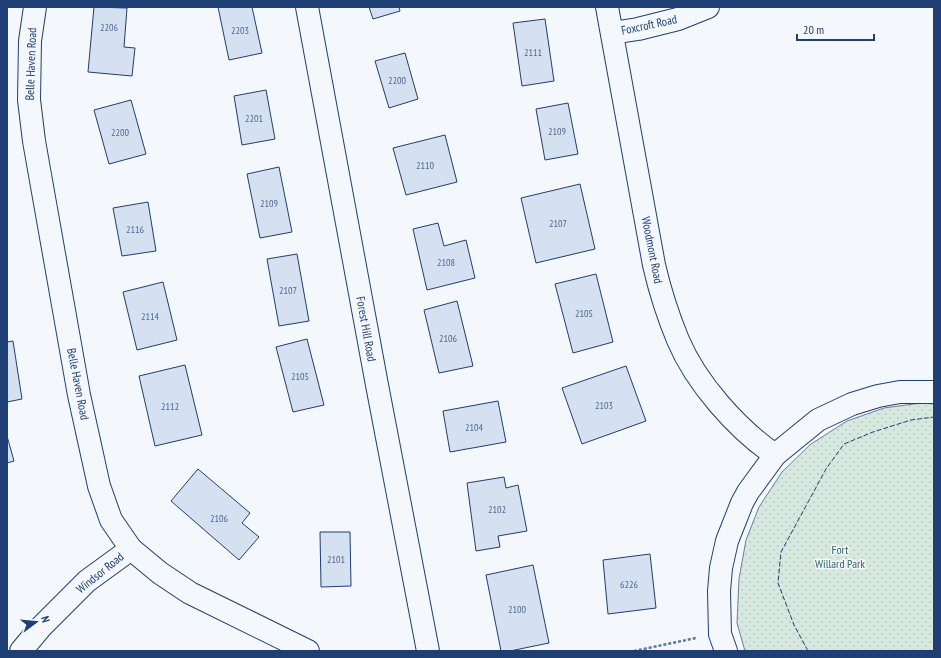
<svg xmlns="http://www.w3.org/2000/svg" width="941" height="658" font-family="'PT Sans Narrow',sans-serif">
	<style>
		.park { fill: url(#park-dots); stroke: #687fa3 }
		.building { fill: #d5e0f0; stroke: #1d3f73 }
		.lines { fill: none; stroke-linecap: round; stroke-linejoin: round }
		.minor-casing { stroke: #1d3f73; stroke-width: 24 }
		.path { stroke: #5e769c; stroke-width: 2.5; stroke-dasharray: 3 2; stroke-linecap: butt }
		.minor { stroke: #f4f7fb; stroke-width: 22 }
		.fence { stroke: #1d3f73; stroke-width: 1; stroke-dasharray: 5 2; stroke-linecap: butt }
		.labels { text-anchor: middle; stroke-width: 3; stroke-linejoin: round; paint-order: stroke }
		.number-label { font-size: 10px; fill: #4b6792 }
		.street-label { font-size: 12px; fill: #1d3f73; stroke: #f4f7fb }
		.park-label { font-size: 12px; fill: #2c6c60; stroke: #f4f7fb }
	</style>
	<defs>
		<pattern id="park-dots" width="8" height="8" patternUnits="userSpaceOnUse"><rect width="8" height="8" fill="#d7e8df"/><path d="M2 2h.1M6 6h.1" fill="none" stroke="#b8c8c3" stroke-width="1.8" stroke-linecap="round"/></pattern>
	</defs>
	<rect width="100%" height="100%" fill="#f4f7fb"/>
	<!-- park -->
	<path class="park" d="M921 403 934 404V651H745L737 623 739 579 746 540 759 507 782 472 811 444 847 421 884 408Z"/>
	<!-- building -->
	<g class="building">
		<path d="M94 7 127 8 124 47 135 48 132 76 88 72Z"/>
		<path d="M218 7H252L262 53 229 60Z"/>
		<path d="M369 7H399L400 11 373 19Z"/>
		<path d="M545 19 554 81 522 86 513 23Z"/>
		<path d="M405 53 418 99 389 108 375 61Z"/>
		<path d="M266 90 275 139 242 145 234 96Z"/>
		<path d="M131 100 146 154 109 164 94 110Z"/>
		<path d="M568 103 578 154 545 160 536 109Z"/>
		<path d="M445 135 457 182 406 195 393 148Z"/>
		<path d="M279 167 292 232 260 238 247 174Z"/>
		<path d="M580 184 595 249 536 263 521 198Z"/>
		<path d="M148 202 156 251 122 256 113 208Z"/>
		<path d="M438 223 444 246 466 240 475 278 427 290 413 229Z"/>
		<path d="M297 254 309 321 279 326 267 259Z"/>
		<path d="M596 274 613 342 573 353 555 284Z"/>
		<path d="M163 282 177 340 137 350 123 292Z"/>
		<path d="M457 301 473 366 439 373 424 310Z"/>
		<path d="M307 339 324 405 293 412 276 347Z"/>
		<path d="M13 341 22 399 7 402V342Z"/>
		<path d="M185 365 202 435 155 446 139 376Z"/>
		<path d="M626 366 646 421 582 444 562 388Z"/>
		<path d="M498 401 506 442 450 452 443 411Z"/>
		<path d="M7 436 14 461 7 463Z"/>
		<path d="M198 469 250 513 242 523 259 537 239 560 171 501Z"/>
		<path d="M504 477 506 488 518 485 527 531 498 536 500 547 476 551 467 483Z"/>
		<path d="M320 532H350L351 586 321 587Z"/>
		<path d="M650 554 656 608 608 614 603 560Z"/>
		<path d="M533 565 549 643 510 651H501L486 575Z"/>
	</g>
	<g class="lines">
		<defs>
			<g id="minor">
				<path d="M35 7 30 41 29 100 34 141 79 395 99 486 111 520 131 549 160 573 190 593 308 651"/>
				<path d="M307 7 377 385 428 651"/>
				<path d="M607 7 654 265C660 291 668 316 678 340 696 383 737 429 775 455"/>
				<path d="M612 33 638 29 678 19 708 7"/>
				<path d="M21 651 41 627 87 581 131 549"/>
				<path d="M726 651 720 634 719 591 721 568 727 541 742 503 748 492 775 455 818 420 852 404 878 396 900 392H934"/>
			</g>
		</defs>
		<!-- minor casing -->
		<use href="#minor" class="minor-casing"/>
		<!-- path -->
		<path class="path" d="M634 651 696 638"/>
		<!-- minor -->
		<use href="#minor" class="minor"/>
		<!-- fence -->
		<path class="fence" d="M808 651 794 625 778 583 781 552 826 469 844 444 873 432 911 420 934 417"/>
	</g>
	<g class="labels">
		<!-- number labels -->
		<g class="number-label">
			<text x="109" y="31">2206</text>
			<text x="240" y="34">2203</text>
			<text x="533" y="56">2111</text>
			<text x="397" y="84">2200</text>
			<text x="254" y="122">2201</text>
			<text x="557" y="135">2109</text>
			<text x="120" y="136">2200</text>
			<text x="425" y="169">2110</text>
			<text x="269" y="207">2109</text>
			<text x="558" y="227">2107</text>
			<text x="135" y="233">2116</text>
			<text x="446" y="266">2108</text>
			<text x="288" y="294">2107</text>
			<text x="584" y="317">2105</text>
			<text x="150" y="320">2114</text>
			<text x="448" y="342">2106</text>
			<text x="300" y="380">2105</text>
			<text x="604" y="409">2103</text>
			<text x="170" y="410">2112</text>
			<text x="474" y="431">2104</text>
			<text x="497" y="513">2102</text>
			<text x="219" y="522">2106</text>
			<text x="336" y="563">2101</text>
			<text x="629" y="588">6226</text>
			<text x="517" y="613">2100</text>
		</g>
		<!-- street labels -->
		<g class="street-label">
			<text transform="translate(649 25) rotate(-12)" y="4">Foxcroft Road</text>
			<text transform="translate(31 64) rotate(-88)" y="4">Belle Haven Road</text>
			<text transform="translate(652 250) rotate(79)" y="4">Woodmont Road</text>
			<text transform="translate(366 329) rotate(80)" y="4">Forest Hill Road</text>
			<text transform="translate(78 384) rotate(79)" y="4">Belle Haven Road</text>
			<text transform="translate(100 573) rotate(-39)" y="4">Windsor Road</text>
		</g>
		<!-- park labels -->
		<g class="park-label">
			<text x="840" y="554">Fort<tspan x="840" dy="14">Willard Park</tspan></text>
		</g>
	</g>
	<!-- border -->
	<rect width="941" height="658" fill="none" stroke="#1d3f73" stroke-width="16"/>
	<!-- north arrow -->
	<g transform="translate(36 622) rotate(74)" stroke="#f4f7fb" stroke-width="3" paint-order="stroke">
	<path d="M0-3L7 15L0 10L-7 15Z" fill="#1d3f73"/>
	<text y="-6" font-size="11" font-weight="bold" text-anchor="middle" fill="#1d3f73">N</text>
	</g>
	<!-- scale -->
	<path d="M797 34v6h77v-6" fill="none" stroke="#1d3f73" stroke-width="2"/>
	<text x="803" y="34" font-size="12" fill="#1d3f73" stroke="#f4f7fb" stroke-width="3" paint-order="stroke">20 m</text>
</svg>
